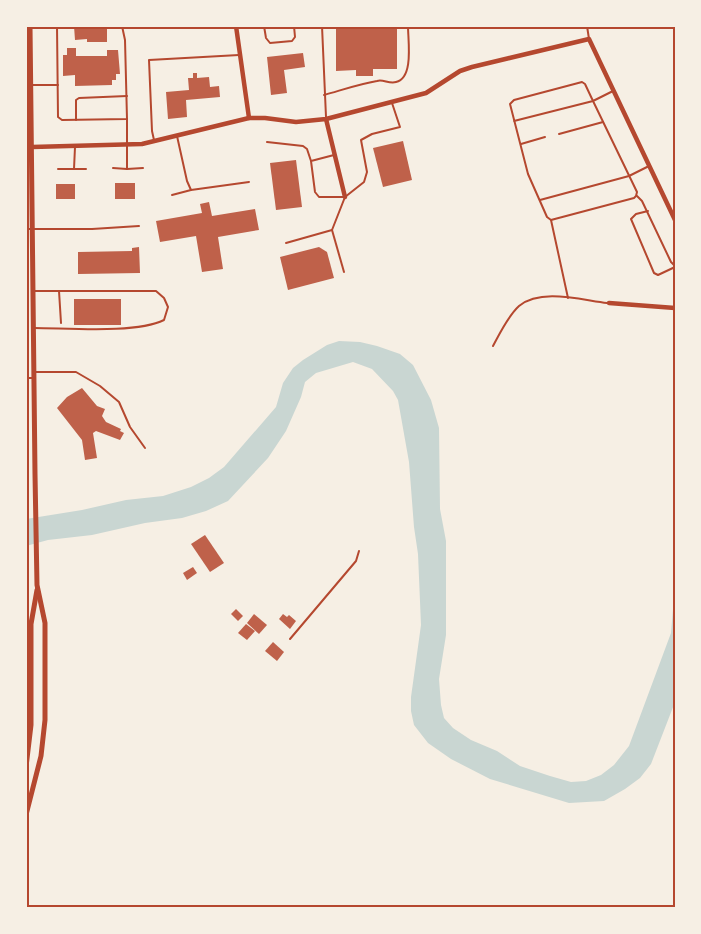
<svg xmlns="http://www.w3.org/2000/svg" width="701" height="934" font-family="'Varela Round',sans-serif">
	<style>
		.water { fill: #c9d6d2 }
		.building { fill: #bf614a }
		.lines { fill: none; stroke-linecap: round; stroke-linejoin: round }
		.service { stroke: #b5482f; stroke-width: 2 }
		.minor { stroke: #b5482f; stroke-width: 4.5 }
		.tertiary { stroke: #b5482f; stroke-width: 5 }
		.neatline { fill: none; stroke: #b5482f; stroke-width: 2 }
	</style>
	<rect width="100%" height="100%" fill="#f6efe4"/>
	<!-- water -->
	<path class="water" d="M339 341 360 342 377 346 400 354 413 365 431 400 439 428 440 509 446 541V635L439 679 441 705 444 718 453 728 471 740 497 751 520 766 550 776 571 782 586 781 601 775 614 765 629 746 671 633 673 609 675 603V702L651 764 640 778 625 789 604 801 569 803 490 779 451 759 428 743 414 725 411 711V697L421 625 418 554 414 527 409 462 398 400 393 391 372 369 353 362 316 373 305 382 301 397 286 431 268 458 228 501 206 511 182 518 145 523 92 535 48 540 26 546V519L82 510 126 500 163 496 191 487 209 478 224 467 276 407 283 383 293 368 303 360 327 345Z"/>
	<!-- building -->
	<g class="building">
		<path d="M74 26H107V42H87V39L75 40Z"/>
		<path d="M336 26H397V69H373V76H356V70L336 71Z"/>
		<path d="M67 48H76V56H107V50H118L120 74H116V80H112V85L75 86V75L63 76V55H67Z"/>
		<path d="M303 53 305 67 284 70 287 93 271 95 267 57Z"/>
		<path d="M193 73H197V78L209 77 210 87 219 86 220 97 186 100 187 117 168 119 166 92 189 90 188 78H193Z"/>
		<path d="M403 141 412 180 383 187 373 148Z"/>
		<path d="M296 160 302 207 276 210 270 163Z"/>
		<rect x="115" y="183" width="20" height="16"/>
		<rect x="56" y="184" width="19" height="15"/>
		<path d="M209 202 212 216 255 209 259 230 218 237 223 269 202 272 196 236 160 242 156 221 202 213 200 204Z"/>
		<path d="M139 247 140 273 78 274V252L132 251V248Z"/>
		<path d="M319 247 327 252 334 278 288 290 280 257Z"/>
		<rect x="74" y="299" width="47" height="26"/>
		<path d="M82 388 97 406 105 409 102 416 106 422 121 429 120 431 124 433 120 440 96 431 93 433 97 458 85 460 82 440 57 408 67 397Z"/>
		<path d="M205 535 224 563 210 572 191 544Z"/>
		<path d="M193 567 197 573 187 580 183 573Z"/>
		<path d="M236 609 243 616 238 621 231 614Z"/>
		<path d="M254 614 267 625 259 634 247 623Z"/>
		<path d="M283 614 287 617 289 615 296 621 290 629 279 619Z"/>
		<path d="M246 624 255 631 247 640 238 633Z"/>
		<path d="M273 642 284 652 277 661 265 651Z"/>
	</g>
	<g class="lines">
		<!-- service -->
		<g class="service">
			<path d="M57 26 58 117 62 120 127 119 125 40 122 26"/>
			<path d="M264 26 266 38 270 43 292 41 295 37 294 26"/>
			<path d="M322 26 326 117"/>
			<path d="M587 26 589 39"/>
			<path d="M31 85H58"/>
			<path d="M324 95C342 90 359 84 377 81 383 79 389 84 396 82 414 78 408 41 408 26"/>
			<path d="M76 120V100L79 98 127 96"/>
			<path d="M514 121 593 101 637 192 636 196 634 198 551 220 547 217 528 174 510 104 514 100 582 82 585 84 593 101 613 91"/>
			<path d="M559 134 603 122"/>
			<path d="M177 136 187 181 191 190 249 182"/>
			<path d="M154 140 152 131 149 60 239 55"/>
			<path d="M267 142 303 146 307 149 311 161"/>
			<path d="M521 144 545 137"/>
			<path d="M334 155 311 161 315 192 319 197H345"/>
			<path d="M113 168 127 169V119"/>
			<path d="M58 169H74L75 147"/>
			<path d="M74 169H86"/>
			<path d="M127 169 143 168"/>
			<path d="M172 195 191 190"/>
			<path d="M637 196 642 201 671 262 675 266"/>
			<path d="M540 200 629 176 649 166"/>
			<path d="M648 211 636 214 631 219 654 273 658 275 675 267"/>
			<path d="M551 220 568 298"/>
			<path d="M26 229H92L139 226"/>
			<path d="M332 230 344 272"/>
			<path d="M286 243 332 230 345 197 364 182 367 172 361 140 372 134 400 127 392 103"/>
			<path d="M33 291H156L164 298 168 307 164 320C136 334 67 328 34 328"/>
			<path d="M59 291 61 323"/>
			<path d="M493 346C500 333 508 316 519 306 541 288 581 300 607 303"/>
			<path d="M34 372H76L100 386 119 402 130 427 145 448"/>
			<path d="M26 378H32"/>
			<path d="M290 639 356 561 359 551"/>
		</g>
		<!-- minor -->
		<g class="minor">
			<path d="M236 26 249 118"/>
			<path d="M326 119 345 197"/>
			<path d="M32 147 142 144 249 118H265L296 122 326 119 426 93 460 71 472 67 589 39 675 220"/>
			<path d="M609 303 675 308"/>
		</g>
		<!-- tertiary -->
		<g class="tertiary">
			<path d="M26 767 31 725V624L37 590"/>
			<path d="M26 815 41 756 45 720V623L37 585 35 474 30 26"/>
		</g>
	</g>
	<!-- border -->
	<rect width="701" height="934" fill="none" stroke="#f6efe4" stroke-width="55"/>
	<rect x="28" y="28" width="646" height="878" class="neatline"/>
</svg>
